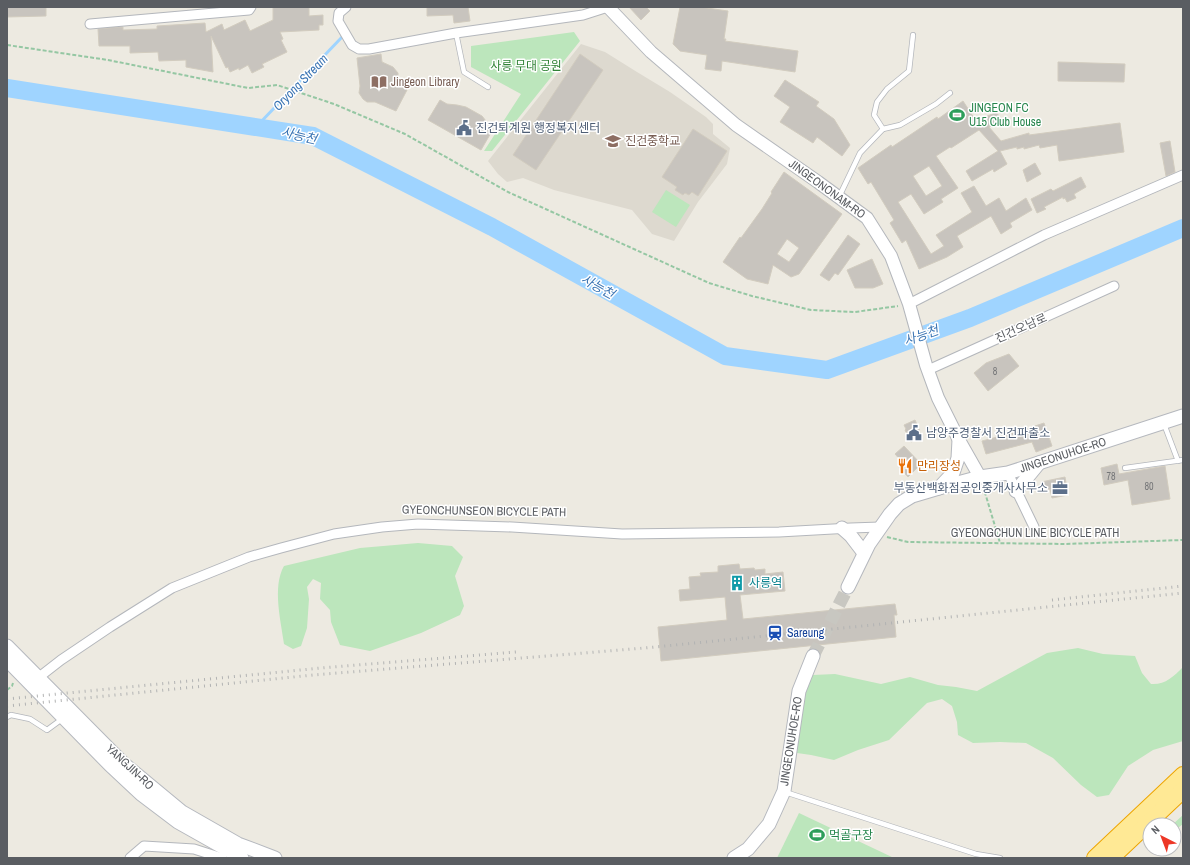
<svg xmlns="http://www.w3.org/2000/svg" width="1190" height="865" font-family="'Archivo Narrow','Noto Sans KR',sans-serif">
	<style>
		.education { fill: #ddd9cf }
		.green { fill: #bce6bc }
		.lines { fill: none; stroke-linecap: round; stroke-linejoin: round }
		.stream { stroke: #9fd4ff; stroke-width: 3 }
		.river { stroke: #9fd4ff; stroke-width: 18 }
		.building { fill: #c8c4be; stroke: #d2ccbf; fill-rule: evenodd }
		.secondary-tunnel { stroke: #c8c7c1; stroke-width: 13; stroke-dasharray: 13 6; stroke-linecap: butt }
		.service-casing { stroke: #b4b7bc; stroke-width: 6 }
		.minor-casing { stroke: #b4b7bc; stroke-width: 11 }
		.tertiary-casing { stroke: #b4b7bc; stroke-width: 14 }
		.secondary-casing { stroke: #b5b8be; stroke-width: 15 }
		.trunk-casing { stroke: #eea500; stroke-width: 18 }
		.path { stroke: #95c7a3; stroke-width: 2; stroke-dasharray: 4 2; stroke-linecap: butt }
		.service { stroke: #fff; stroke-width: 4.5 }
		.minor { stroke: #fff; stroke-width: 9 }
		.tertiary { stroke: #fff; stroke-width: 12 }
		.secondary { stroke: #fff; stroke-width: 13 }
		.trunk { stroke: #ffe995; stroke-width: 16 }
		.rail { stroke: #b2b3b3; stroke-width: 3; stroke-dasharray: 1 5; stroke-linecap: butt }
		.labels { text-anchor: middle; stroke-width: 3; stroke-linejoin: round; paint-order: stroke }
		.number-label { font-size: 10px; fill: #767779 }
		.park-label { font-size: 12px; fill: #318236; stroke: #fff }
		.education-label { font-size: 12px; fill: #785e54; stroke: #fff; text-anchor: start }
		.leisure-label { font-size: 12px; fill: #27864d; stroke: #fff; text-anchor: start }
		.service-label { font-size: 12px; fill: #4e5e75; stroke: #fff; text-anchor: start }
		.street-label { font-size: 12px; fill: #5a5d62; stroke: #fff }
		.food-label { font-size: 12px; fill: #c56008; stroke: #fff; text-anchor: start }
		.culture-label { font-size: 12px; fill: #0d838f; stroke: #fff; text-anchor: start }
		.transit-label { font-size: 12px; fill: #164399; stroke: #fff; text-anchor: start }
		.water-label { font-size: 13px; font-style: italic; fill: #3a74b3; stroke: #fff }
	</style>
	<rect width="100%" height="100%" fill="#edeae1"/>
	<!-- education -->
	<path class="education" d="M581 44 605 52 637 72 670 92 706 117 713 124V134L730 148 727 164 698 202 674 241 652 234 632 210 554 190 523 178 507 182 498 174 488 161Z"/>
	<!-- green -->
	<g class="green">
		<path d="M574 32 580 41 492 151H484L521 94 471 67V46Z"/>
		<path d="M666 190 690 205 676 227 652 212Z"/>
		<path d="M418 543 452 546 463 557 455 576 464 606 460 615 421 633 370 651 340 645 331 622 330 610 320 599 321 583 313 579 307 587 309 599 307 628 301 646 293 649 284 644C281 621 272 587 284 566L360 548Z"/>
		<path d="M1078 648 1103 654 1135 656 1142 673 1151 684C1165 685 1173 677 1183 667V741L1153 750 1128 766 1109 795 1097 797 1081 785 1053 758 1026 743 1000 742 973 743 958 735 957 722 952 706 942 699 927 703 889 740 858 750 834 760 811 755 797 753 803 693 813 675 835 674 881 684 910 677 938 685 956 687 977 691 1047 653Z"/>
		<path d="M799 813 894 858H777Z"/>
		<path d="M1183 815V824L1174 831V825H1172Z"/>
	</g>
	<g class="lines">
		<!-- stream -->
		<path class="stream" d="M256 127 343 36"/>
		<!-- river -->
		<path class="river" d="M7 88 313 136 492 227 725 356 827 370 970 318 1183 228"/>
	</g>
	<!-- building -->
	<g class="building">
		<path d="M7 7H46V16L7 17Z"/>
		<path d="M273 7H309V16L323 15V25H319V30L280 32 283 39 281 40 287 52 262 64 264 67 252 73 248 65 239 70V68L230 72 228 67 226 68 211 36 213 72 186 67V60L159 61 158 52 130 53V46H99L98 29 119 27H123V30L157 29V26L205 23 206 32 222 24 224 30 245 20 250 31 273 20Z"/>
		<path d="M427 7H468L470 21 454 23 453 15 427 16Z"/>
		<path d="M629 7H646L650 11 641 20Z"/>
		<path d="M680 7H700L728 11 724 39H726L725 41 798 51 795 72 722 61 721 71 705 69 707 55 680 51 673 44Z"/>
		<path d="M381 54 382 62 393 67 398 73V84L407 90 396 111 375 102H367L363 99 359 93 360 86 357 58Z"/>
		<path d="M580 54 603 70 536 170 513 155Z"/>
		<path d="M1058 62 1125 64 1124 82 1058 81Z"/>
		<path d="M785 80 819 102 816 106 834 119 850 145 842 156 817 137 813 143 780 122 790 107 774 96Z"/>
		<path d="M440 100 447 104 457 105 466 107 482 116 486 121 481 124 492 131 481 150 428 120Z"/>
		<path d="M963 101 976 121 997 112 1001 122 989 127 1001 141 1029 133V135L1120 123 1124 152 1059 161 1057 145 1040 148 1039 145 1024 149V147L1017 149V147L1000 151 1007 164 994 172 993 169 972 181 966 171 998 151 979 130 951 148 950 147 936 156 958 188 941 199 943 202 924 214 911 194 898 202 931 254 944 246 936 235 972 212 961 193 974 186 986 206 999 198 1006 211 1026 198 1032 210 1010 223 1012 227 1001 234 991 216 957 236 963 247 947 257 919 269 906 240 902 243 890 223 894 220 871 182 868 184 858 168 891 145 892 147 937 117 938 119ZM929 166 942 186 926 196 913 176Z"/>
		<path d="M693 129 727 151 698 196 692 192 689 195 685 193 683 195 675 190 677 187 662 177Z"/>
		<path d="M1170 141 1175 172 1166 176 1160 143Z"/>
		<path d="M1035 163 1041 174 1027 182 1023 170Z"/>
		<path d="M784 172 842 214 799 274 791 277 773 265 768 284 747 279 723 262 740 237 741 238 762 209 772 193 771 192ZM787 239 799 248 789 262 777 254Z"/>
		<path d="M1081 177 1086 187 1074 194 1076 198 1067 202 1065 198 1063 199V197L1044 207 1046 209 1037 213 1031 199 1051 189 1053 191Z"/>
		<path d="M848 235 860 244 838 275 835 273 829 281 820 275Z"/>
		<path d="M872 259 883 284 873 288H855L847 270Z"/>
		<path d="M1009 354 1019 366 988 391 974 373 986 363Z"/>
		<path d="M915 420 922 436 911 442 905 430 906 429 904 425Z"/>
		<path d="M1044 423 1052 446 1036 452 1032 442 986 454 982 441 1020 431Z"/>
		<path d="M904 446 921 464 908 477 899 467 903 463 895 454Z"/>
		<path d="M1117 464 1119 474 1165 466 1170 499 1132 505 1128 480 1104 485 1101 468Z"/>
		<path d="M1065 477 1068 495 1052 498 1050 489 1043 491 1041 482Z"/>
		<path d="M739 564 740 569 754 568 755 570 765 569V574L783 572 785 591 740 595 743 619 895 604 897 615H894L896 637 661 661 658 627 727 620 725 597 680 601 679 590 690 589 689 577 701 576 700 573 718 572V566Z"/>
	</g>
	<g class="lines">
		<!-- secondary-tunnel -->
		<path class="secondary-tunnel" d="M813 656 848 587"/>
		<defs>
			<g id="service">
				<path d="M456 33 464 72 488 87"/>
				<path d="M883 129 874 115 877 102 887 89 909 71 913 35"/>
				<path d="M839 197 860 153 883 129 900 125 936 104 950 93"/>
				<path d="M1164 424 1178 461"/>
				<path d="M1125 468 1183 460"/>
				<path d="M7 717 11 715 30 719 47 730 62 719"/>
				<path d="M785 792 976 854 1000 858"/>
			</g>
			<g id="minor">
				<path d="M346 7 339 13 338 21 352 45 359 49H369L456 33 583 15 608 7"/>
				<path d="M90 24 249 10 251 7"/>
				<path d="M909 304 1044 235 1183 175"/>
				<path d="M928 370 1114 286"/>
				<path d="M1008 473 1034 527"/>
				<path d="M34 681 61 660 110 627 172 588 249 557 281 548 334 534 382 527 418 524 512 527 622 534 779 532 851 528 880 527"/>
				<path d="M130 858 144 846 194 849 222 858"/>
			</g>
			<path id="tertiary" d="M608 7 651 52 736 125 818 182 867 218 891 256 909 304 926 365 938 398 959 440 980 477"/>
			<g id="secondary">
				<path d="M939 488 953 473 958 458 959 440"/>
				<path d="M1016 491 1039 463"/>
				<path d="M842 528 851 536 864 553"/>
				<path d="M848 587 869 544 890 514 899 504 912 496 939 488 980 477 1008 473 1183 416"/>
				<path d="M7 646 124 764 182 812 238 844 275 858"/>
				<path d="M7 660 110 765 141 794 178 822 242 858"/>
				<path d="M734 858 748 849 769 824 784 791 799 691 813 656"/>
			</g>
			<g id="trunk">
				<path d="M1095 858 1183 775"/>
				<path d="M1111 858 1183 790"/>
			</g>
		</defs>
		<!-- service casing -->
		<use href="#service" class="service-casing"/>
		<!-- minor casing -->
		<use href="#minor" class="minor-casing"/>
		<!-- tertiary casing -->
		<use href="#tertiary" class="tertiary-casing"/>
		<!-- secondary casing -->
		<use href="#secondary" class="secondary-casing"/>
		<!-- trunk casing -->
		<use href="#trunk" class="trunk-casing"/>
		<!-- path -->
		<g class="path">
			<path d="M7 45 108 60 248 88 277 85 334 104 405 134 508 192 709 283 752 296 811 310 855 312 898 306"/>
			<path d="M983 486 1000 543"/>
			<path d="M887 537 908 542 1065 544 1183 540"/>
			<path d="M7 690 12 686 13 683"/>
		</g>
		<!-- service -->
		<use href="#service" class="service"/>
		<!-- minor -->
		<use href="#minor" class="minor"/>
		<!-- tertiary -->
		<use href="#tertiary" class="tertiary"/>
		<!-- secondary -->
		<use href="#secondary" class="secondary"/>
		<!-- trunk -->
		<use href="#trunk" class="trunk"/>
		<!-- rail -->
		<g class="rail">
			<path d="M1052 600 1183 586"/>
			<path d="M7 699 321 668 516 652"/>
			<path d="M7 706 313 675 645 648 775 635 1183 593"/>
		</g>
	</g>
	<!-- icons -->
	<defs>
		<symbol id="library-bare" viewBox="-9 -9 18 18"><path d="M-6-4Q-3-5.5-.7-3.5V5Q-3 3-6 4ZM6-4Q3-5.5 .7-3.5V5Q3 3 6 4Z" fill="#8d6e63" stroke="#fff" stroke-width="2.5" paint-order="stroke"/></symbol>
		<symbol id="stadium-bare" viewBox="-9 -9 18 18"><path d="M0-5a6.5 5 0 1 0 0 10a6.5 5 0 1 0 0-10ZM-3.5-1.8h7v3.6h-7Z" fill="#2e9e5b" stroke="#fff" stroke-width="2.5" paint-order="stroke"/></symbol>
		<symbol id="civic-bare" viewBox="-9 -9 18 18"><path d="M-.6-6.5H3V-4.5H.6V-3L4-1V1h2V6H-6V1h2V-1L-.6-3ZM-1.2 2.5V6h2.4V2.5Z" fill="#5c6f8a" stroke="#fff" stroke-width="2.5" paint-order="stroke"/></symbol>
		<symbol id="school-bare" viewBox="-9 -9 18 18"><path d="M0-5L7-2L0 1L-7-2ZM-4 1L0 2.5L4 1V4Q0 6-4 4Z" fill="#8d6e63" stroke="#fff" stroke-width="2.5" paint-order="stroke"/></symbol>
		<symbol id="restaurant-bare" viewBox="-9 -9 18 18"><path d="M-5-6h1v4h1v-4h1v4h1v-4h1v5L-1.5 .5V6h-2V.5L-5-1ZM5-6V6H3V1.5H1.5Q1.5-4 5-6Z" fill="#e8710a" stroke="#fff" stroke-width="2.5" paint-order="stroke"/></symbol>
		<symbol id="office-bare" viewBox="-9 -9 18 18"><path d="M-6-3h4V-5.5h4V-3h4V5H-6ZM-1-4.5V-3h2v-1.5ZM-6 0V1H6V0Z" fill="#5c6f8a" stroke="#fff" stroke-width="2.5" paint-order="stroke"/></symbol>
		<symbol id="building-bare" viewBox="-9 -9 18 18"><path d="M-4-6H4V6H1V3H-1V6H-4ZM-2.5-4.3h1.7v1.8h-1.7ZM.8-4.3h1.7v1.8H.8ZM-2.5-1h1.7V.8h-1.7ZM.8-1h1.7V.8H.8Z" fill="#0f9aa8" stroke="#fff" stroke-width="2.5" paint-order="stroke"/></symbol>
		<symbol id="station-bare" viewBox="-9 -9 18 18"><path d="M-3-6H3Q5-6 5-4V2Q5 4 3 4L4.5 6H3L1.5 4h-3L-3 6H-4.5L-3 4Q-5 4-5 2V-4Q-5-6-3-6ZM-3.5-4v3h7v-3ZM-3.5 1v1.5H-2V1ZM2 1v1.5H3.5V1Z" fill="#1a4fb4" stroke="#fff" stroke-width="2.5" paint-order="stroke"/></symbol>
	</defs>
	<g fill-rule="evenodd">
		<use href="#library-bare" x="368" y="71" width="22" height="22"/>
		<use href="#stadium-bare" x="946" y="104" width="22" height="22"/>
		<use href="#civic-bare" x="453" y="117" width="22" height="22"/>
		<use href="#school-bare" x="602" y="130" width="22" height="22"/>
		<use href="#civic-bare" x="903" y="422" width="22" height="22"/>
		<use href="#restaurant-bare" x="894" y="455" width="22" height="22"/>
		<use href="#office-bare" x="1049" y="477" width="22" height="22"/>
		<use href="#building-bare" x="726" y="572" width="22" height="22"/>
		<use href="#station-bare" x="764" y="622" width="22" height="22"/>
		<use href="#stadium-bare" x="806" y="824" width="22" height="22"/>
	</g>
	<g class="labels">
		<!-- number labels -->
		<g class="number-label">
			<text x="995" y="375">8</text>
			<text x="1111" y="480">78</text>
			<text x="1149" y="490">80</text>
		</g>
		<!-- park labels -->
		<g class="park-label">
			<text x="526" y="70">사릉 무대 공원</text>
		</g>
		<!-- education labels -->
		<g class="education-label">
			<text x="391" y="86">Jingeon Library</text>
			<text x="625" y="145">진건중학교</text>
		</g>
		<!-- leisure labels -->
		<g class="leisure-label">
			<text x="969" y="112">JINGEON FC<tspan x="969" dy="14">U15 Club House</tspan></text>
			<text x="829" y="839">먹골구장</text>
		</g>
		<!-- service labels -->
		<g class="service-label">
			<text x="476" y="132">진건퇴계원 행정복지센터</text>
			<text x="926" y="437">남양주경찰서 진건파출소</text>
			<text x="1048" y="492" text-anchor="end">부동산백화점공인중개사사무소</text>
		</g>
		<!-- street labels -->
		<g class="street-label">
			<text transform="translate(827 189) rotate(36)" y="4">JINGEONONAM-RO</text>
			<text transform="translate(1021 328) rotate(-24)" y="4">진건오남로</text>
			<text transform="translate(1063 455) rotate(-18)" y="4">JINGEONUHOE-RO</text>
			<text transform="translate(484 511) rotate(1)" y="4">GYEONCHUNSEON BICYCLE PATH</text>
			<text x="1035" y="537">GYEONGCHUN LINE BICYCLE PATH</text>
			<text transform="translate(791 741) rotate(-81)" y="4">JINGEONUHOE-RO</text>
			<text transform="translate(130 767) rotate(43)" y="4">YANGJIN-RO</text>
		</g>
		<!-- food labels -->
		<g class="food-label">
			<text x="917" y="470">만리장성</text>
		</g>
		<!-- culture labels -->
		<g class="culture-label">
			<text x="749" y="587">사릉역</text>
		</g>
		<!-- transit labels -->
		<g class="transit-label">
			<text x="787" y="637">Sareung</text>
		</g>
		<!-- water labels -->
		<g class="water-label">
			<text transform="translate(300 82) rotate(-46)" y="5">Oryong Stream</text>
			<text transform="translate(299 135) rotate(13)" y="5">사능천</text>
			<text transform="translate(598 286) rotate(29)" y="5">사능천</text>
			<text transform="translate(921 335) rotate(-20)" y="5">사능천</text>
		</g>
	</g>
	<!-- border -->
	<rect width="1190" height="865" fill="none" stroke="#5a5d62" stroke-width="16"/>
	<!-- north arrow -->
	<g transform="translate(1162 837) rotate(318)"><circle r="19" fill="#ffffff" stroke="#bdbec0"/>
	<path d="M0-3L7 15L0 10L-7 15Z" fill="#ed3726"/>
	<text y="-6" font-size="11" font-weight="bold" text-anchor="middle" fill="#5a5d62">N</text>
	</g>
</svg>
